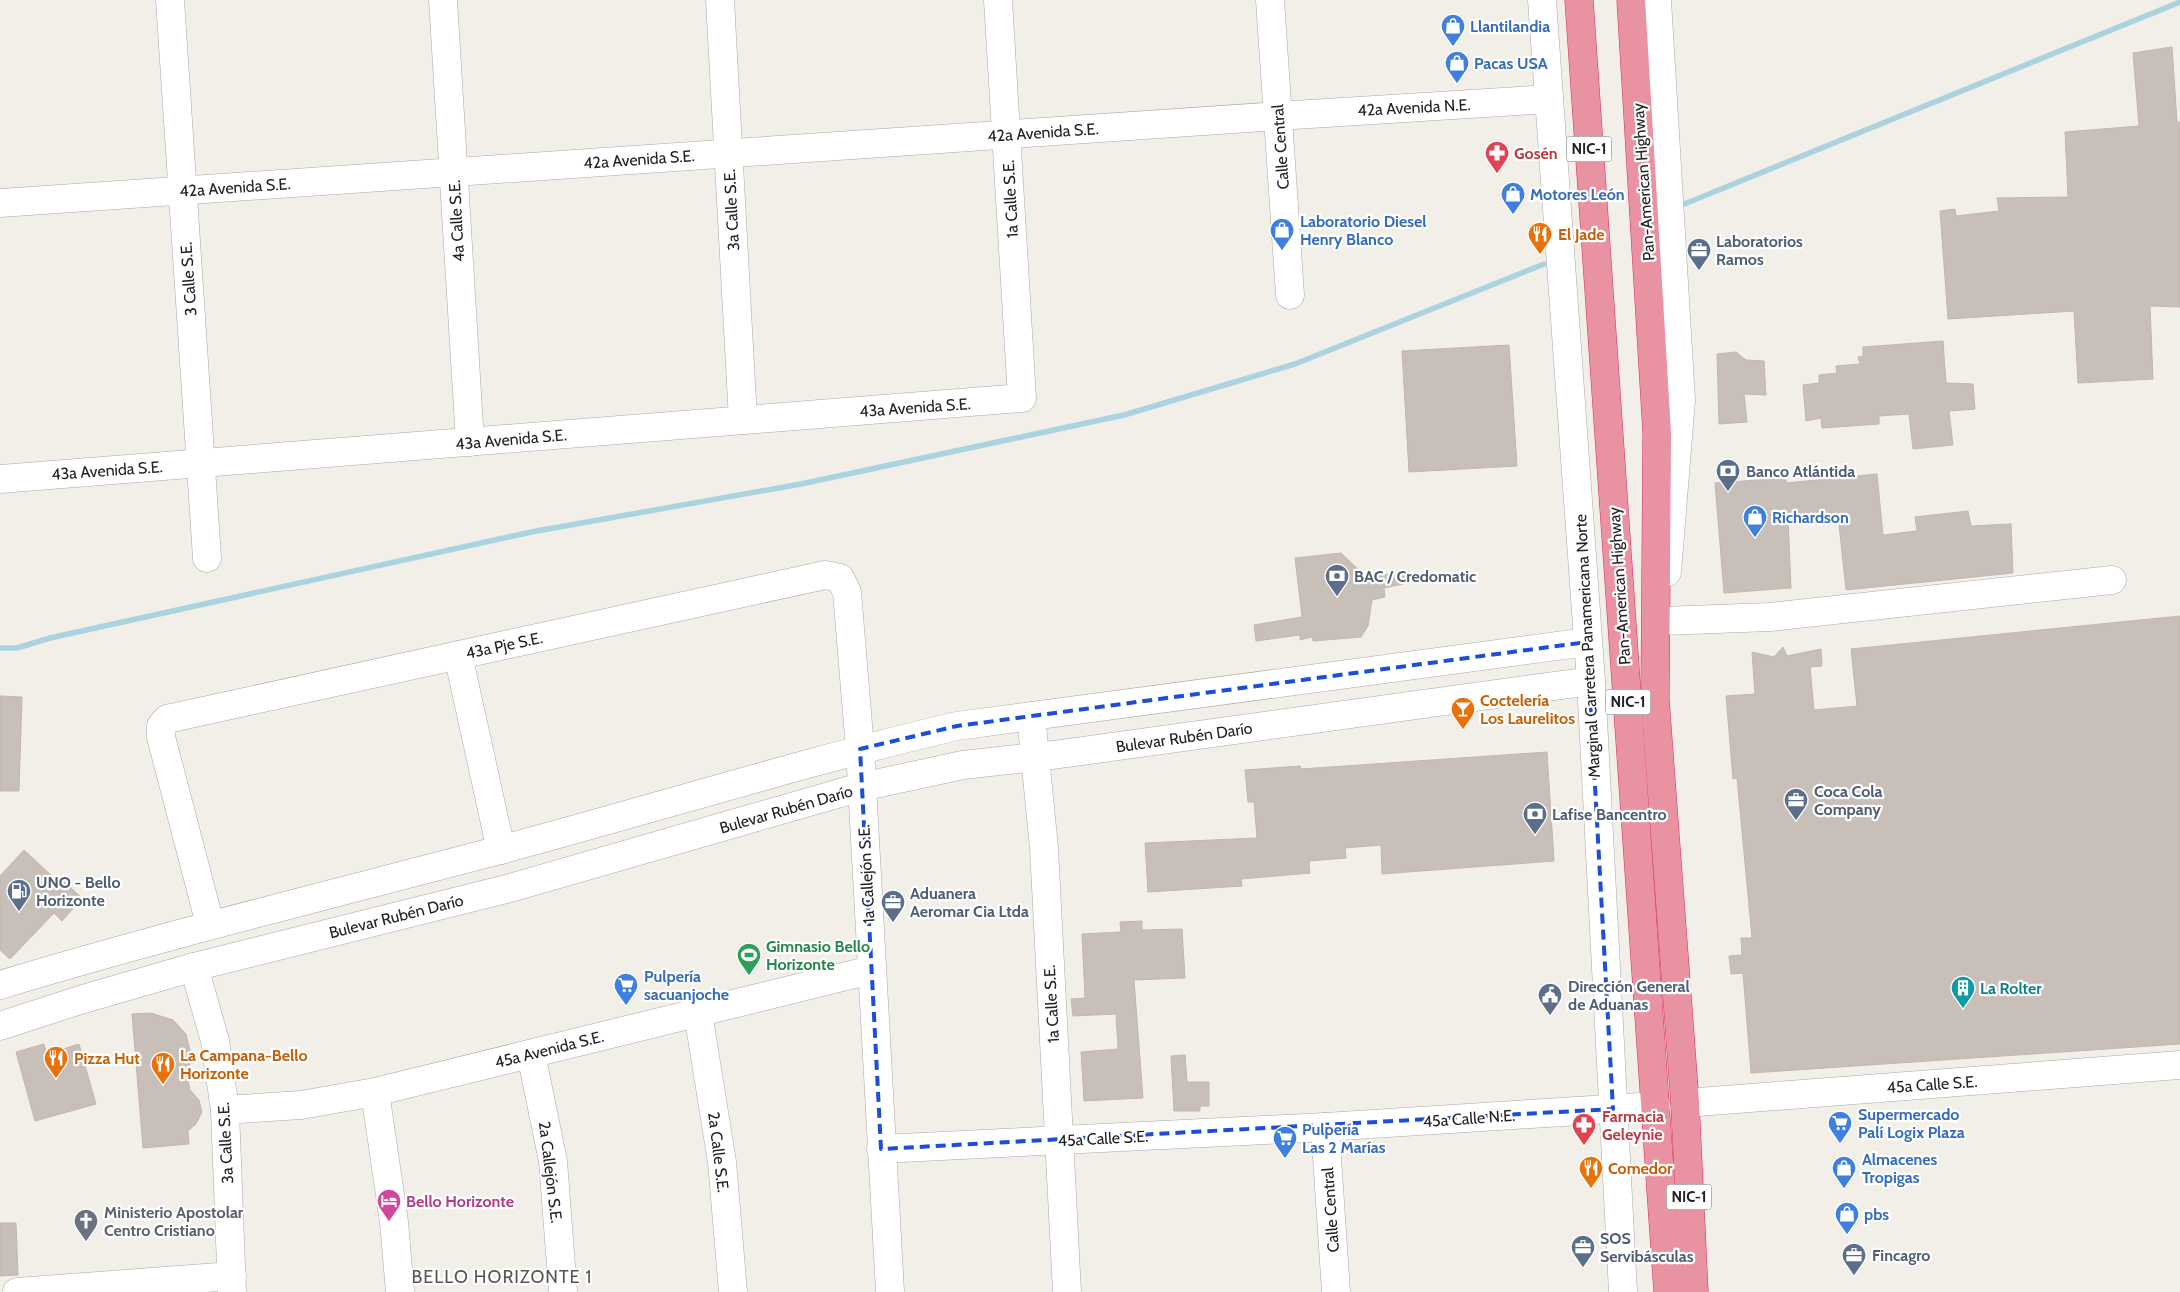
<svg xmlns="http://www.w3.org/2000/svg" width="2180" height="1292" font-family="Cabin,sans-serif">
	<style>
		.lines { fill: none; stroke-linecap: round; stroke-linejoin: round }
		.stream { stroke: #aad3df; stroke-width: 5.5 }
		.building { fill: #c7bfb8; stroke: #c4b6ab }
		.minor-casing { stroke: #a9a9a9; stroke-width: 29 }
		.highway-casing { stroke: #dc2a67; stroke-width: 29 }
		.minor { stroke: #fff; stroke-width: 28 }
		.highway { stroke: #e892a2; stroke-width: 28 }
		.marked { fill: none; stroke: #1d4ed8; stroke-width: 4; stroke-dasharray: 10 6; stroke-linejoin: round }
		.labels { text-anchor: middle; stroke-width: 4.5; stroke-linejoin: round; paint-order: stroke }
		.shield { fill: #fff; stroke: #646464; stroke-width: 1 }
		.shield-label { font-size: 15px; font-weight: bold; fill: #222 }
		.shop-label { font-size: 16px; font-weight: bold; fill: #366cbe; stroke: #fff; text-anchor: start }
		.street-label { font-size: 16px; fill: #222; stroke: #fff }
		.health-label { font-size: 16px; font-weight: bold; fill: #be3a42; stroke: #fff; text-anchor: start }
		.food-label { font-size: 16px; font-weight: bold; fill: #c56008; stroke: #fff; text-anchor: start }
		.service-label { font-size: 16px; font-weight: bold; fill: #4e5e75; stroke: #fff; text-anchor: start }
		.leisure-label { font-size: 16px; font-weight: bold; fill: #27864d; stroke: #fff; text-anchor: start }
		.culture-label { font-size: 16px; font-weight: bold; fill: #0d838f; stroke: #fff; text-anchor: start }
		.hotel-label { font-size: 16px; font-weight: bold; fill: #b23c85; stroke: #fff; text-anchor: start }
		.worship-label { font-size: 16px; font-weight: bold; fill: #5b616d; stroke: #fff; text-anchor: start }
		.neighbourhood-label { font-size: 18px; letter-spacing: 1px; fill: #555; stroke: #fff }
	</style>
	<rect width="100%" height="100%" fill="#f2efe9"/>
	<g class="lines">
		<!-- stream -->
		<g class="stream">
			<path d="M1677 207 2180 2"/>
			<path d="M0 648H17L50 638 531 532 801 484 1124 415 1295 364 1544 264"/>
		</g>
	</g>
	<!-- building -->
	<g class="building">
		<path d="M2172 47 2177 122H2180V307L2150 306 2153 379 2078 383 2074 311 1948 319 1940 211 1955 209 1956 216 1999 211 1997 198 2068 197 2065 132 2139 126 2133 53Z"/>
		<path d="M1943 341 1946 383 1973 384 1975 409 1949 411 1953 445 1913 449 1909 414 1879 416V424L1822 428 1821 418 1806 421 1803 385 1819 383V375L1837 373 1836 366 1860 364 1858 357 1863 356V347Z"/>
		<path d="M1509 345 1517 466 1409 472 1402 351Z"/>
		<path d="M1736 352 1746 360 1764 361 1766 395 1744 394 1747 422 1719 424 1717 354Z"/>
		<path d="M1877 474 1883 535 1917 531 1915 517 1968 511 1971 526 2011 524 2013 573 1846 590 1838 515 1788 518 1791 588 1724 593 1715 483 1786 478V483Z"/>
		<path d="M1341 553 1363 574 1380 573 1381 575 1410 572 1412 582 1384 588 1385 597 1372 600 1368 626 1361 637 1313 641 1312 637 1300 640V635L1256 641 1254 625 1302 617 1295 558Z"/>
		<path d="M2180 616V1044L1751 1073 1743 973 1731 974 1729 956 1742 955 1741 938H1752L1737 778 1733 779 1726 696 1755 694 1752 652 1774 657 1783 647 1787 656 1821 649 1822 666 1810 667 1814 710 1857 706 1851 649Z"/>
		<path d="M0 696 22 697 19 791H0Z"/>
		<path d="M1547 752 1554 861 1382 874 1381 845 1345 848 1346 858 1309 861 1310 873 1241 879 1242 886 1148 892 1145 843 1257 838 1254 802H1248L1245 770 1300 766 1301 769Z"/>
		<path d="M24 850 54 878 59 877 82 898 62 921 54 913 10 959 0 950V876Z"/>
		<path d="M1142 921V930L1182 929 1185 978 1134 980 1143 1098 1084 1101 1081 1052 1118 1049 1116 1014 1073 1016 1071 999 1085 998 1082 934 1121 932 1120 922Z"/>
		<path d="M151 1013 173 1020 186 1034 191 1054 188 1080 190 1090 199 1100 202 1112 196 1124 188 1131 189 1144 143 1148 132 1014Z"/>
		<path d="M44 1044 47 1054 79 1044 96 1104 35 1121 16 1052Z"/>
		<path d="M1185 1055 1187 1082H1209V1106H1200V1111H1174L1171 1056Z"/>
		<path d="M0 1223H16L18 1275 0 1276Z"/>
	</g>
	<g class="lines">
		<defs>
			<g id="minor">
				<path d="M170 0 207 558"/>
				<path d="M443 0 470 442"/>
				<path d="M720 0 743 420"/>
				<path d="M1270 0 1290 295"/>
				<path d="M1542 0 1591 681 1623 1292"/>
				<path d="M1657 0 1681 400 1667 572"/>
				<path d="M0 203 1278 116 1549 99"/>
				<path d="M0 479 1022 398 998 0"/>
				<path d="M1662 621 1770 617 2112 580"/>
				<path d="M458 655 501 850"/>
				<path d="M1031 716 1044 848 1067 1292"/>
				<path d="M210 924 161 737V726L167 719 825 575 840 578 847 592 860 749 890 1292"/>
				<path d="M194 967 215 1041 225 1110 232 1292"/>
				<path d="M0 985C166 935 333 894 500 850 653 809 803 762 957 726L1587 642"/>
				<path d="M698 1013 722 1162 733 1292"/>
				<path d="M0 1026 80 1000 194 967 510 888 861 787 963 765 1053 755 1591 681"/>
				<path d="M531 1054 553 1161 563 1292"/>
				<path d="M375 1092 394 1222 400 1292"/>
				<path d="M1685 1103 2180 1065"/>
				<path d="M225 1110 301 1105 375 1092 871 970"/>
				<path d="M1325 1127 1336 1292"/>
				<path d="M881 1149 1325 1127 1656 1106"/>
				<path d="M17 1292 232 1276"/>
			</g>
			<g id="highway">
				<path d="M1579 0 1668 1292"/>
				<path d="M1631 0 1657 433 1655 700 1685 1103 1694 1292"/>
			</g>
		</defs>
		<!-- minor casing -->
		<use href="#minor" class="minor-casing"/>
		<!-- highway casing -->
		<use href="#highway" class="highway-casing"/>
		<!-- minor -->
		<use href="#minor" class="minor"/>
		<!-- highway -->
		<use href="#highway" class="highway"/>
	</g>
	<!-- marked area -->
	<path class="marked" d="M1587 642 1613 1109 881 1149 860 749 957 726Z"/>
	<!-- icons -->
	<defs>
		<symbol id="shop-pin" viewBox="-11 -11 22 30"><path d="M0 17L-7.5 6A9.5 9.5 0 1 1 7.5 6Z" fill="#3f7fe0" stroke="#fff"/><path d="M-5-2.5h2.3a2.7 3.5 0 0 1 5.4 0H5L5.5 6h-11ZM-1.5-2.5h3a1.5 2.3 0 0 0-3 0Z" fill="#fff"/></symbol>
		<symbol id="pharmacy-pin" viewBox="-11 -11 22 30"><path d="M0 17L-7.5 6A9.5 9.5 0 1 1 7.5 6Z" fill="#e0444e" stroke="#fff"/><path d="M-2-6h4v4h4v4h-4v4h-4v-4h-4v-4h4Z" fill="#fff"/></symbol>
		<symbol id="restaurant-pin" viewBox="-11 -11 22 30"><path d="M0 17L-7.5 6A9.5 9.5 0 1 1 7.5 6Z" fill="#e8710a" stroke="#fff"/><path d="M-5-6h1v4h1v-4h1v4h1v-4h1v5L-1.5 .5V6h-2V.5L-5-1ZM5-6V6H3V1.5H1.5Q1.5-4 5-6Z" fill="#fff"/></symbol>
		<symbol id="office-pin" viewBox="-11 -11 22 30"><path d="M0 17L-7.5 6A9.5 9.5 0 1 1 7.5 6Z" fill="#5c6f8a" stroke="#fff"/><path d="M-6-3h4V-5.5h4V-3h4V5H-6ZM-1-4.5V-3h2v-1.5ZM-6 0V1H6V0Z" fill="#fff"/></symbol>
		<symbol id="bank-pin" viewBox="-11 -11 22 30"><path d="M0 17L-7.5 6A9.5 9.5 0 1 1 7.5 6Z" fill="#5c6f8a" stroke="#fff"/><path d="M-6-4H6V4H-6ZM0-2.3a2.3 2.3 0 1 0 0 4.6a2.3 2.3 0 1 0 0-4.6Z" fill="#fff"/></symbol>
		<symbol id="bar-pin" viewBox="-11 -11 22 30"><path d="M0 17L-7.5 6A9.5 9.5 0 1 1 7.5 6Z" fill="#e8710a" stroke="#fff"/><path d="M-6-5H6L.8 .8V4.5H3.5V6h-7V4.5H-.8V.8Z" fill="#fff"/></symbol>
		<symbol id="fuel-pin" viewBox="-11 -11 22 30"><path d="M0 17L-7.5 6A9.5 9.5 0 1 1 7.5 6Z" fill="#5c6f8a" stroke="#fff"/><path d="M-5.5-6h7V0h2V4h1.3V-2.5L3-4.5l.8-.8L6-3V5H2.5V1h-1V6h-7ZM-4.2-4.7v3.2H.2V-4.7Z" fill="#fff"/></symbol>
		<symbol id="stadium-pin" viewBox="-11 -11 22 30"><path d="M0 17L-7.5 6A9.5 9.5 0 1 1 7.5 6Z" fill="#2e9e5b" stroke="#fff"/><path d="M0-5a6.5 5 0 1 0 0 10a6.5 5 0 1 0 0-10ZM-3.5-1.8h7v3.6h-7Z" fill="#fff"/></symbol>
		<symbol id="supermarket-pin" viewBox="-11 -11 22 30"><path d="M0 17L-7.5 6A9.5 9.5 0 1 1 7.5 6Z" fill="#3f7fe0" stroke="#fff"/><path d="M-6-5.5h2.5l.6 2H6L4.5 2H-2.5L-4.4-4H-6ZM-1.5 3.2a1.3 1.3 0 1 0 .1 0ZM3 3.2a1.3 1.3 0 1 0 .1 0Z" fill="#fff"/></symbol>
		<symbol id="building-pin" viewBox="-11 -11 22 30"><path d="M0 17L-7.5 6A9.5 9.5 0 1 1 7.5 6Z" fill="#0f9aa8" stroke="#fff"/><path d="M-4-6H4V6H1V3H-1V6H-4ZM-2.5-4.3h1.7v1.8h-1.7ZM.8-4.3h1.7v1.8H.8ZM-2.5-1h1.7V.8h-1.7ZM.8-1h1.7V.8H.8Z" fill="#fff"/></symbol>
		<symbol id="civic-pin" viewBox="-11 -11 22 30"><path d="M0 17L-7.5 6A9.5 9.5 0 1 1 7.5 6Z" fill="#5c6f8a" stroke="#fff"/><path d="M-.6-6.5H3V-4.5H.6V-3L4-1V1h2V6H-6V1h2V-1L-.6-3ZM-1.2 2.5V6h2.4V2.5Z" fill="#fff"/></symbol>
		<symbol id="hotel-pin" viewBox="-11 -11 22 30"><path d="M0 17L-7.5 6A9.5 9.5 0 1 1 7.5 6Z" fill="#d1479c" stroke="#fff"/><path d="M-6-4.5h1.5V1H6V5H4.5V3h-9V5H-6ZM-4 0a1.8 1.8 0 1 1 3.6 0ZM.5 0V-2.5h3Q6-2.5 6 0Z" fill="#fff"/></symbol>
		<symbol id="church-pin" viewBox="-11 -11 22 30"><path d="M0 17L-7.5 6A9.5 9.5 0 1 1 7.5 6Z" fill="#6b7280" stroke="#fff"/><path d="M-1.2-6h2.4v3.5h3.3v2.4h-3.3V6h-2.4V-.1h-3.3v-2.4h3.3Z" fill="#fff"/></symbol>
	</defs>
	<g fill-rule="evenodd">
		<use href="#shop-pin" x="1439" y="12" width="28" height="38"/>
		<use href="#shop-pin" x="1443" y="49" width="28" height="38"/>
		<use href="#pharmacy-pin" x="1483" y="139" width="28" height="38"/>
		<use href="#shop-pin" x="1499" y="180" width="28" height="38"/>
		<use href="#shop-pin" x="1268" y="216" width="28" height="38"/>
		<use href="#restaurant-pin" x="1526" y="220" width="28" height="38"/>
		<use href="#office-pin" x="1685" y="236" width="28" height="38"/>
		<use href="#bank-pin" x="1714" y="457" width="28" height="38"/>
		<use href="#shop-pin" x="1741" y="503" width="28" height="38"/>
		<use href="#bank-pin" x="1323" y="562" width="28" height="38"/>
		<use href="#bar-pin" x="1449" y="695" width="28" height="38"/>
		<use href="#office-pin" x="1782" y="786" width="28" height="38"/>
		<use href="#bank-pin" x="1521" y="800" width="28" height="38"/>
		<use href="#fuel-pin" x="5" y="877" width="28" height="38"/>
		<use href="#office-pin" x="879" y="888" width="28" height="38"/>
		<use href="#stadium-pin" x="735" y="941" width="28" height="38"/>
		<use href="#supermarket-pin" x="612" y="971" width="28" height="38"/>
		<use href="#building-pin" x="1949" y="974" width="28" height="38"/>
		<use href="#civic-pin" x="1536" y="981" width="28" height="38"/>
		<use href="#restaurant-pin" x="42" y="1044" width="28" height="38"/>
		<use href="#restaurant-pin" x="149" y="1050" width="28" height="38"/>
		<use href="#supermarket-pin" x="1826" y="1109" width="28" height="38"/>
		<use href="#pharmacy-pin" x="1570" y="1111" width="28" height="38"/>
		<use href="#supermarket-pin" x="1271" y="1124" width="28" height="38"/>
		<use href="#restaurant-pin" x="1577" y="1154" width="28" height="38"/>
		<use href="#shop-pin" x="1830" y="1154" width="28" height="38"/>
		<use href="#hotel-pin" x="375" y="1187" width="28" height="38"/>
		<use href="#shop-pin" x="1833" y="1200" width="28" height="38"/>
		<use href="#church-pin" x="72" y="1207" width="28" height="38"/>
		<use href="#office-pin" x="1569" y="1233" width="28" height="38"/>
		<use href="#office-pin" x="1840" y="1241" width="28" height="38"/>
	</g>
	<g class="labels">
		<!-- shield labels -->
		<g class="shield">
			<rect x="1566.5" y="136.5" width="45" height="25" rx="4"/>
			<rect x="1605.5" y="689.5" width="45" height="25" rx="4"/>
			<rect x="1666.5" y="1184.5" width="45" height="25" rx="4"/>
		</g>
		<g class="shield-label">
			<text x="1589" y="154">NIC-1</text>
			<text x="1628" y="707">NIC-1</text>
			<text x="1689" y="1202">NIC-1</text>
		</g>
		<!-- shop labels -->
		<g class="shop-label">
			<text x="1470" y="32">Llantilandia</text>
			<text x="1474" y="69">Pacas USA</text>
			<text x="1530" y="200">Motores León</text>
			<text x="1300" y="227">Laboratorio Diesel<tspan x="1300" dy="18">Henry Blanco</tspan></text>
			<text x="1772" y="523">Richardson</text>
			<text x="644" y="982">Pulpería<tspan x="644" dy="18">sacuanjoche</tspan></text>
			<text x="1858" y="1120">Supermercado<tspan x="1858" dy="18">Palí Logix Plaza</tspan></text>
			<text x="1302" y="1135">Pulpería<tspan x="1302" dy="18">Las 2 Marías</tspan></text>
			<text x="1862" y="1165">Almacenes<tspan x="1862" dy="18">Tropigas</tspan></text>
			<text x="1864" y="1220">pbs</text>
		</g>
		<!-- street labels -->
		<g class="street-label">
			<text transform="translate(1414 107) rotate(-3)" y="6">42a Avenida N.E.</text>
			<text transform="translate(1043 132) rotate(-4)" y="6">42a Avenida S.E.</text>
			<text transform="translate(1280 147) rotate(-94)" y="6">Calle Central</text>
			<text transform="translate(639 159) rotate(-4)" y="6">42a Avenida S.E.</text>
			<text transform="translate(1643 182) rotate(-94)" y="6">Pan-American Highway</text>
			<text transform="translate(235 187) rotate(-4)" y="6">42a Avenida S.E.</text>
			<text transform="translate(1010 199) rotate(-93)" y="6">1a Calle S.E.</text>
			<text transform="translate(731 210) rotate(-93)" y="6">3a Calle S.E.</text>
			<text transform="translate(456 221) rotate(-93)" y="6">4a Calle S.E.</text>
			<text transform="translate(188 279) rotate(-94)" y="6">3 Calle S.E.</text>
			<text transform="translate(915 407) rotate(-4)" y="6">43a Avenida S.E.</text>
			<text transform="translate(511 439) rotate(-5)" y="6">43a Avenida S.E.</text>
			<text transform="translate(107 470) rotate(-4)" y="6">43a Avenida S.E.</text>
			<text transform="translate(1619 586) rotate(-94)" y="6">Pan-American Highway</text>
			<text transform="translate(504 645) rotate(-12)" y="6">43a Pje S.E.</text>
			<text transform="translate(1587 646) rotate(-93)" y="6">Marginal Carretera Panamericana Norte</text>
			<text transform="translate(1184 737) rotate(-8)" y="6">Bulevar Rubén Darío</text>
			<text transform="translate(786 809) rotate(-16)" y="6">Bulevar Rubén Darío</text>
			<text transform="translate(866 874) rotate(-93)" y="6">1a Callejón S.E.</text>
			<text transform="translate(396 916) rotate(-14)" y="6">Bulevar Rubén Darío</text>
			<text transform="translate(1051 1004) rotate(-93)" y="6">1a Calle S.E.</text>
			<text transform="translate(549 1049) rotate(-14)" y="6">45a Avenida S.E.</text>
			<text transform="translate(1932 1084) rotate(-4)" y="6">45a Calle S.E.</text>
			<text transform="translate(1469 1118) rotate(-4)" y="6">45a Calle N.E.</text>
			<text transform="translate(1103 1138) rotate(-3)" y="6">45a Calle S.E.</text>
			<text transform="translate(225 1143) rotate(-93)" y="6">3a Calle S.E.</text>
			<text transform="translate(719 1152) rotate(83)" y="6">2a Calle S.E.</text>
			<text transform="translate(551 1172) rotate(83)" y="6">2a Callejón S.E.</text>
			<text transform="translate(1330 1210) rotate(-94)" y="6">Calle Central</text>
		</g>
		<!-- health labels -->
		<g class="health-label">
			<text x="1514" y="159">Gosén</text>
			<text x="1602" y="1122">Farmacia<tspan x="1602" dy="18">Geleynie</tspan></text>
		</g>
		<!-- food labels -->
		<g class="food-label">
			<text x="1558" y="240">El Jade</text>
			<text x="1480" y="706">Coctelería<tspan x="1480" dy="18">Los Laurelitos</tspan></text>
			<text x="180" y="1061">La Campana-Bello<tspan x="180" dy="18">Horizonte</tspan></text>
			<text x="74" y="1064">Pizza Hut</text>
			<text x="1608" y="1174">Comedor</text>
		</g>
		<!-- service labels -->
		<g class="service-label">
			<text x="1716" y="247">Laboratorios<tspan x="1716" dy="18">Ramos</tspan></text>
			<text x="1746" y="477">Banco Atlántida</text>
			<text x="1354" y="582">BAC / Credomatic</text>
			<text x="1814" y="797">Coca Cola<tspan x="1814" dy="18">Company</tspan></text>
			<text x="1552" y="820">Lafise Bancentro</text>
			<text x="36" y="888">UNO - Bello<tspan x="36" dy="18">Horizonte</tspan></text>
			<text x="910" y="899">Aduanera<tspan x="910" dy="18">Aeromar Cia Ltda</tspan></text>
			<text x="1568" y="992">Dirección General<tspan x="1568" dy="18">de Aduanas</tspan></text>
			<text x="1600" y="1244">SOS<tspan x="1600" dy="18">Servibásculas</tspan></text>
			<text x="1872" y="1261">Fincagro</text>
		</g>
		<!-- leisure labels -->
		<g class="leisure-label">
			<text x="766" y="952">Gimnasio Bello<tspan x="766" dy="18">Horizonte</tspan></text>
		</g>
		<!-- culture labels -->
		<g class="culture-label">
			<text x="1980" y="994">La Rolter</text>
		</g>
		<!-- hotel labels -->
		<g class="hotel-label">
			<text x="406" y="1207">Bello Horizonte</text>
		</g>
		<!-- worship labels -->
		<g class="worship-label">
			<text x="104" y="1218">Ministerio Apostolar<tspan x="104" dy="18">Centro Cristiano</tspan></text>
		</g>
		<!-- neighbourhood labels -->
		<g class="neighbourhood-label">
			<text x="502" y="1283">BELLO HORIZONTE 1</text>
		</g>
	</g>
</svg>
